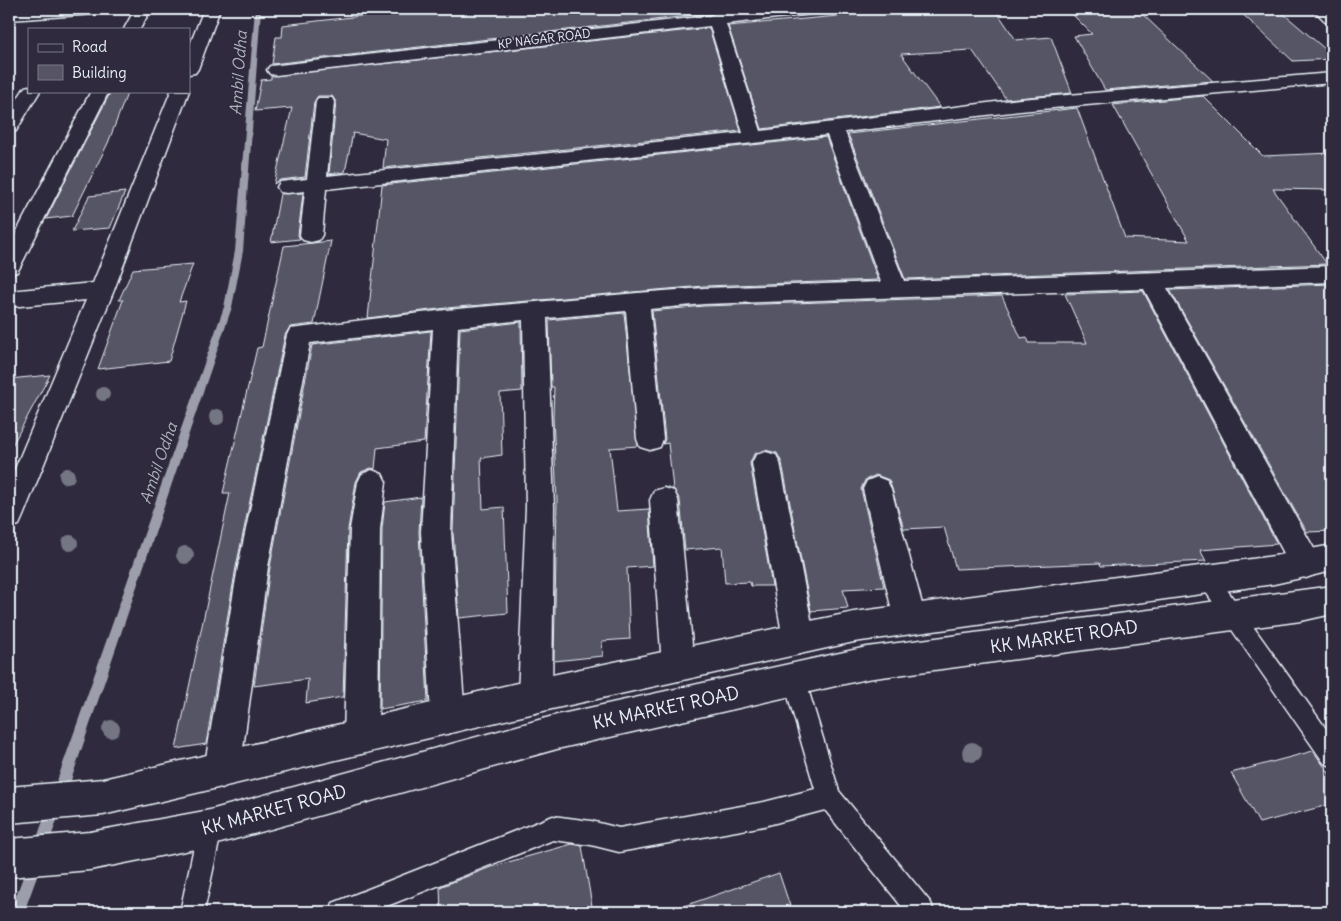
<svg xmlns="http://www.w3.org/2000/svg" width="1341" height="921" font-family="Delius,sans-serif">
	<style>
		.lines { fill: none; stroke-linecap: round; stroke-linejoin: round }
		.stream { fill: #9c9fab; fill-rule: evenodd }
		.building { fill: #575565; stroke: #e8f1f8 }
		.service-casing { stroke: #e8f1f8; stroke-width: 3 }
		.minor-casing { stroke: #e8f1f8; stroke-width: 3 }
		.tertiary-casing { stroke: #e8f1f8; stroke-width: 3 }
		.trunk-casing { stroke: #e8f1f8; stroke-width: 3 }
		.service { fill: #2f2a3d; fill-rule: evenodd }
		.minor { fill: #2f2a3d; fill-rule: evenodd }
		.tertiary { fill: #2f2a3d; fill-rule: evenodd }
		.trunk { fill: #2f2a3d; fill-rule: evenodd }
		.tree { fill: #757684 }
		.labels { text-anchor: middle; stroke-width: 4; stroke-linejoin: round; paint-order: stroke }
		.far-street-label { font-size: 12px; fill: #e8f1f8; stroke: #2f2a3d }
		.water-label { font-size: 16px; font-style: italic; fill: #afb4be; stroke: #2f2a3d }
		.near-street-label { font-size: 18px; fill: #e8f1f8; stroke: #2f2a3d }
	</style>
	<rect width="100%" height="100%" fill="#2f2a3d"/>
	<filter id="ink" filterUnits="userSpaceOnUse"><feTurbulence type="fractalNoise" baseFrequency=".02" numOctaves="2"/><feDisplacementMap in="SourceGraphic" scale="10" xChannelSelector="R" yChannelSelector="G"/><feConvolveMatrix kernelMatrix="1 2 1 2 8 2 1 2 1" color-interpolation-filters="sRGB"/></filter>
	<g filter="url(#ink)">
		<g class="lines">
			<!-- stream -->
			<g class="stream">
				<path d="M255 9H261L243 251 232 307 66 795 64 800 59 802 54 800 52 795 224 307 235 251Z"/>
				<path d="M54 802 59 804 61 809 45 854 40 856 35 854 33 849 49 804Z"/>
				<path d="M35 856 40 858 42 863 24 912H10L30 858Z"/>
			</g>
		</g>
		<!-- building -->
		<g class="building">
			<path d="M395 9H749L272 64 276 37H282L283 25 395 12Z"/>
			<path d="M880 9H995L1016 40 1051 37 1072 93 1006 99 972 50 901 54 940 107 762 129 728 26 882 12Z"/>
			<path d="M1067 9H1137L1213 81 1105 90 1074 36 1092 34Z"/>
			<path d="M1237 9H1278L1332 55V59L1293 61Z"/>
			<path d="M709 28 741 131 383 168 386 139 353 133 345 172 329 174 336 102 332 96H318L314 102 305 177 280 180 274 184 292 108 255 111 261 80 271 79V76Z"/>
			<path d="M111 91H128L108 143 72 216 46 219Z"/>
			<path d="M1203 96 1263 156 1332 153V190L1273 189 1327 264 905 279 848 134 1077 108 1125 238 1189 241 1113 105Z"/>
			<path d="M826 137 878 280 704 286 446 308 368 318 382 185Z"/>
			<path d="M125 192 110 228 72 231 89 196Z"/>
			<path d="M303 193 298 235 300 239 271 242 280 194Z"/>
			<path d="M331 241 314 324 290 327 285 335 236 567 206 744 176 749 230 493H223L257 348 262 347 284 246Z"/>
			<path d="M193 264 179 302 186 301 169 361 98 369 123 300H119L133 269Z"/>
			<path d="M1332 284V531L1307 532 1170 290Z"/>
			<path d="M1143 291 1277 544 1200 550 1206 561 1101 566 1100 563 956 569 944 527 904 529 889 480 876 475 865 480 861 489 884 587 843 589 848 608 811 611 782 463 777 453 765 450 754 454 750 463 772 586H751L750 582 725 583 722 547 685 550 680 500 673 489 668 443 663 444 665 439 652 311 704 306 1002 296 1021 338 1027 337 1029 343H1087L1065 294Z"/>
			<path d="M624 313 638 446 610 448 617 511 649 509 653 566 627 568 630 639 602 641 603 656 554 661 557 501 553 417 554 387H551L549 320Z"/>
			<path d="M521 322 522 391 500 393 502 455 481 458 483 509 504 507 508 613 459 618 453 532 460 329Z"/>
			<path d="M431 331 424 442 377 448 375 469 371 468 361 472 356 482 348 529 343 697 306 703 308 679 254 686 270 567 312 345Z"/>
			<path d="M50 375 9 451V379Z"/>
			<path d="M421 497 419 532 428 701 380 709 382 529 385 502Z"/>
			<path d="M1313 751 1332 777V804L1259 823 1231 773Z"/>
			<path d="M572 844 582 846 593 912H441L440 887 491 867Z"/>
			<path d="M779 873 792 912H679L678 908Z"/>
		</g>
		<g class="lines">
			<defs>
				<g id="service">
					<path d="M1208 570 1215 573 1332 737V766L1324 763 1201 585 1198 579 1201 573Z"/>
					<path d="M794 669 801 672 805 679 839 791 931 903 934 912H906L825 810 764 826 619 852 591 845 553 840 372 912H330L333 903 553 816 591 821 619 828 764 802 815 789 783 679 787 672Z"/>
					<path d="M210 816 218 820 222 828 204 912H180L198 828 202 820Z"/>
				</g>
				<g id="minor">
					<path d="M29 9H103L95 14 9 20V10Z"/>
					<path d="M135 9H151L140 29H124Z"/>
					<path d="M204 9H220L198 69 195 73 189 74V47Z"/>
					<path d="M771 9H820L812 14 726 24 761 131 1020 99 1332 73V83L1020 111 845 132 904 281 1332 266V282L1167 288 1317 554 1321 564 1317 574 1306 578 1295 574 1144 289 704 304 650 309 663 439 660 447 650 450 640 447 637 439 626 311 547 318 554 507 552 696 547 708 535 713 523 708 518 696 526 507 523 320 458 327 451 532 465 717 460 729 448 734 436 729 431 717 421 532 433 329 310 343 268 567 240 770 234 782 222 788 210 782 204 770 238 567 287 335 290 329 446 310 637 293 704 288 881 282 827 135 326 189 322 235 319 240 311 242 303 240 300 235 305 191 287 193 280 192 277 187 280 182 307 179 316 102 318 98H332L334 102 327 176 743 133 710 26 276 75 270 74 267 70 270 66 709 16 716 13Z"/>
					<path d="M29 86V91H40L16 131 9 133V112L25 87Z"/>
					<path d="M91 91H109L20 267 17 272 9 275V246Z"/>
					<path d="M171 91H189L114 290 23 516 19 525 9 528V483L86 300 9 307V291L93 283Z"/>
					<path d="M766 452 776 455 780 463 815 639 810 650 799 654 788 650 783 639 752 463 756 455Z"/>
					<path d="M372 470 382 474 386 482 380 529 378 737 373 749 361 754 349 749 344 737 350 529 358 482 362 474Z"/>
					<path d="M877 477 887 481 891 489 926 619 921 630 910 634 899 630 894 619 863 489 867 481Z"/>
					<path d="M664 488 674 491 678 500 694 665 690 676 678 681 666 676 662 665 650 500 654 491Z"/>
				</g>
				<g id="tertiary">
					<path d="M1332 545V571L1274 584 854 642 552 709 103 815 9 823V787L103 779 552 675 854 612 1274 556Z"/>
					<path d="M1332 586V614L1301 621 867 679 557 749 210 846 90 870 9 877V839L90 832 210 810 557 715 867 647Z"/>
				</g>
				<path id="trunk" d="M1313 9H1330L1332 11V24L1326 22Z"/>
			</defs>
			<!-- service casing -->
			<use href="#service" class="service-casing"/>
			<!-- minor casing -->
			<use href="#minor" class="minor-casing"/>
			<!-- tertiary casing -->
			<use href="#tertiary" class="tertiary-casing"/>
			<!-- trunk casing -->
			<use href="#trunk" class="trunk-casing"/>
			<!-- service -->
			<use href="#service" class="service"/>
			<!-- minor -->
			<use href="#minor" class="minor"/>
			<!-- tertiary -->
			<use href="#tertiary" class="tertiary"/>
			<!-- trunk -->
			<use href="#trunk" class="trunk"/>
		</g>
		<!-- trees -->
		<g class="tree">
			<circle cx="103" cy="394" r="7"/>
			<circle cx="217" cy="417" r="8"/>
			<circle cx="67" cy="476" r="8"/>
			<circle cx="70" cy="543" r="8"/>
			<circle cx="185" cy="555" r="9"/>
			<circle cx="111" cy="729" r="9"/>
			<circle cx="972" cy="752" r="10"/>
		</g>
	</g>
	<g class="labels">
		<!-- far-street labels -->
		<g class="far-street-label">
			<text transform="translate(544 39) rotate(-7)" y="4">KP NAGAR ROAD</text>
		</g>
		<!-- water labels -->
		<g class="water-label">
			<text transform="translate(238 73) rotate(-86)" y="6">Ambil Odha</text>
			<text transform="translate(158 463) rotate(-71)" y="6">Ambil Odha</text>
		</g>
		<!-- near-street labels -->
		<g class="near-street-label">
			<text transform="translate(1064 637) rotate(-8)" y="6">KK MARKET ROAD</text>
			<text transform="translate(666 708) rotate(-12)" y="6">KK MARKET ROAD</text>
			<text transform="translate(274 810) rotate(-15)" y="6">KK MARKET ROAD</text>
		</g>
	</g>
	<!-- margin -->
	<rect width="1341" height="921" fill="none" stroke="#2f2a3d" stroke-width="30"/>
	<rect x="15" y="15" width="1311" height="891" fill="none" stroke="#e8f1f8" stroke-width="2" filter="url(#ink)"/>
	<!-- legend -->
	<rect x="28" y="28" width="162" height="65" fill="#2f2a3d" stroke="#797a88"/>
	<rect x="38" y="44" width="25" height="8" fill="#2f2a3d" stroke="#797a88"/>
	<text x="72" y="52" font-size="15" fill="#e8f1f8">Road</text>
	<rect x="38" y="65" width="25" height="15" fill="#575565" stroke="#797a88"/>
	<text x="72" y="78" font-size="15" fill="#e8f1f8">Building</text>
</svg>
